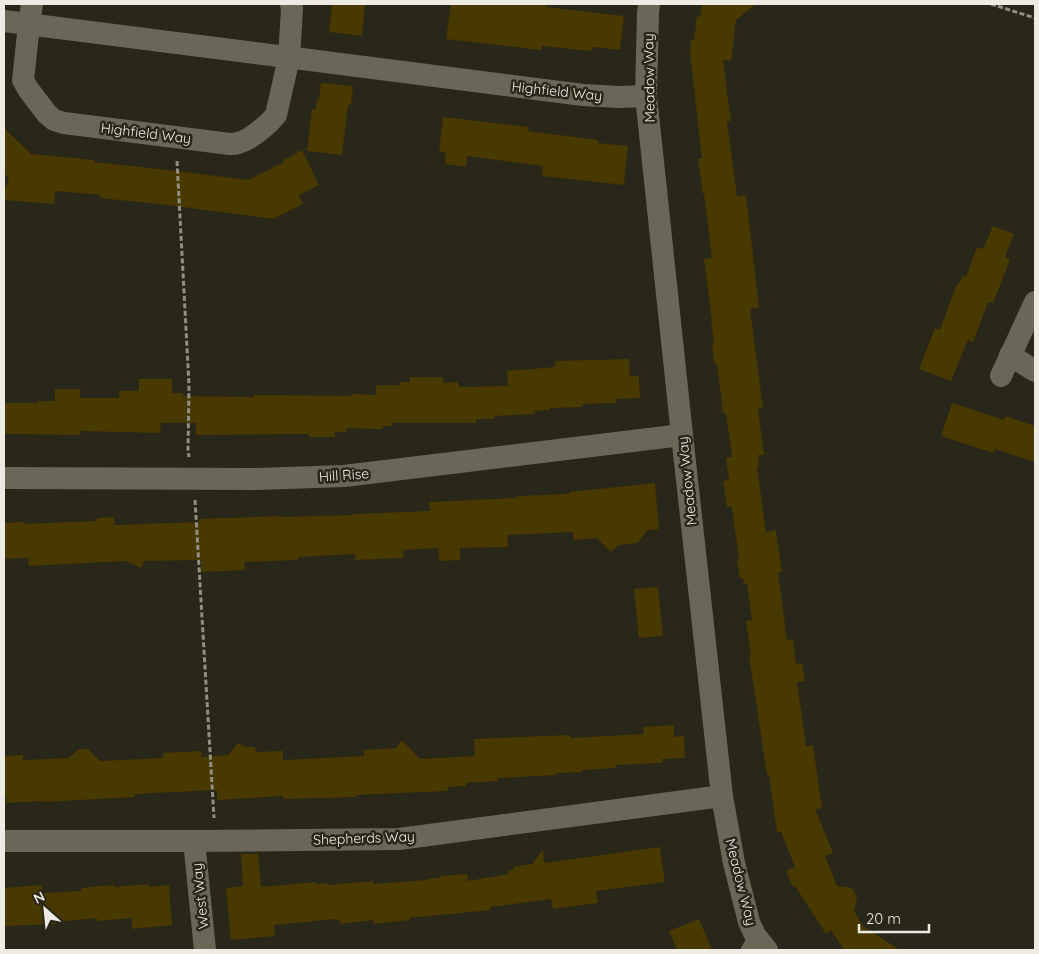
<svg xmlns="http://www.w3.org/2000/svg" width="1039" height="954" font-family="Quicksand,sans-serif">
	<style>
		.building { fill: #473900 }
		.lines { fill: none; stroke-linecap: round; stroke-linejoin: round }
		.path { stroke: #929086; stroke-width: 3; stroke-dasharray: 5 2.5; stroke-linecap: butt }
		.service { stroke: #6a6658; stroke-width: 11 }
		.minor { stroke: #6a6658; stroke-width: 22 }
		.labels { text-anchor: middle; stroke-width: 5; stroke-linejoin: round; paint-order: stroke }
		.street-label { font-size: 14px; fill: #edebe3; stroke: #29261a }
	</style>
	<rect width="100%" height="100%" fill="#29261a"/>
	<!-- building -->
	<g class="building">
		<path d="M332 4H365L362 36 329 32Z"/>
		<path d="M451 4H547L546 7 624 16 620 50 592 47V51L542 46 541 50 446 39Z"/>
		<path d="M702 4H756L736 20 731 61 723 60 731 121H727L737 196 746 195 759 308 750 309 763 408 758 409 764 455H758L759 466 757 467 766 532 776 530 782 572 778 573 787 640 793 639 796 664 802 663 805 681 797 682 806 746 813 745 822 808 815 809 833 853 825 856 837 886 852 888 857 897 854 911 864 927 900 950H844L831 930 826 934 795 886 793 887 786 871 795 867 781 832H777L769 775H767L749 655H751L746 621 752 620 747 584H744L743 578H740L737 560 739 559 732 507H727L723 481 729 480 726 458 732 457 726 413H723L717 363H714L712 345 714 344 711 321H712L704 259 712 258 704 194H703L698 159H702L690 52 691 40H694L697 16 700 17Z"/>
		<path d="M321 83 353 86 351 105H348L342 155 307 151 312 109H316L317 100H319Z"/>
		<path d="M443 117 529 127 528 131 598 140V143L628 146 624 185 542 176 543 166 467 156 466 167 445 164 446 153 439 152Z"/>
		<path d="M4 128 31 154 94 160V162L177 171 248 180 284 162 283 160 302 150 319 185 299 195 303 204 273 219 168 205 100 198 101 195 55 191 54 204 4 200 5 190 9 178 4 173Z"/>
		<path d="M993 226 1014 234 1005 257 1010 260 993 303 988 302 973 342 968 340 951 381 919 369 935 328 940 330 955 289 963 276 966 277 977 247 983 249Z"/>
		<path d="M629 359 630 376H639L640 398 616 399V403L582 404V407L550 408V410L535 411V414L494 416V419H476V423H392V426H383V429L346 428V432H335V437H309V434L196 435V423H161L160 433 80 431V435L4 434V403H38V401H55V389H80V398H119V391H139V379H172V393H183V396L254 397V395L351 396V394L376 395V385H400V382H410V377H443V383L457 382 460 387 508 386 507 371 555 367V361Z"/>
		<path d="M952 403 1004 420 1005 416 1035 426V462L995 449 993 453 941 436Z"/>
		<path d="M655 483 659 529 648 530 637 543 618 545 611 552 597 538 574 540 573 532 507 535 508 547 460 548V560L439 561 438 548 403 550V558L355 560V554L298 557V560L244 562 245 570 201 572V560L144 561 141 568 126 561 29 566 28 558 4 559V523L24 522V524L97 521V518L114 517 115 525 199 522V519L280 516V517L353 515V514L430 511 429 502 516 498V496L570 494 569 492Z"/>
		<path d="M658 587 663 636 639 638 634 589Z"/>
		<path d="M674 725V737L684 736 685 758 662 759V763L615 765 616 768 582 770V772L557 773V775L498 778V781L466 783V786L448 787V791L357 795V797L283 799V796L217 800V790L134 794 135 797 43 802V801L6 803V796H4V756L23 755V760L69 758 79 749H88L100 761 163 758V753L201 751 202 757 228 755 238 743 246 747H255L256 752 283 751V760L364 756V750L396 748 402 740 420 759 475 756 474 739 570 735V738L644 734 643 727Z"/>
		<path d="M660 847 665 882 596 891 598 903 553 909 551 899 490 907 491 910 409 918 410 920 374 924 373 920 340 924 339 920H336V919L274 925 275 936 231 940 226 888 243 886 241 854H258L261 887 316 882V884L327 883V885L374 881V884L427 880V879L440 878V876L467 874 468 881 509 874V870H514L513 867 532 864 543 850 544 863Z"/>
		<path d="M149 884V887L169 885 172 925 132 929V918L97 921V918L56 922V924L4 926V888L42 885V893L82 891 81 888 114 885V887Z"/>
		<path d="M699 919 712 950H677L669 931Z"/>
	</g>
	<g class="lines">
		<!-- path -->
		<g class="path">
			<path d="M991 4 1035 18"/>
			<path d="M177 161 189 385 188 449 189 457"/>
			<path d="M195 500 214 818"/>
		</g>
		<!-- service -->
		<path class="service" d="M746 950 755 935"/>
		<!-- minor -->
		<g class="minor">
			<path d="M32 4 29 25 23 80 28 89 47 114 54 120 64 123 230 144C232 144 235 144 238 143 250 140 268 125 276 115L289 58 292 9 291 4"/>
			<path d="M649 4 648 13 646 96 682 435 722 796 734 863 749 922 755 935 767 950"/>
			<path d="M4 21 583 95 619 97 646 96"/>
			<path d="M1010 355 1035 371"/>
			<path d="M1001 376 1035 302"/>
			<path d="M4 478 257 479 344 476 682 435"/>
			<path d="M4 841H194L399 839 722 796"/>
			<path d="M194 841 205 950"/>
		</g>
	</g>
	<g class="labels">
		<!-- street labels -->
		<g class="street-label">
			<text transform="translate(649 78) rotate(-91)" y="5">Meadow Way</text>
			<text transform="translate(557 91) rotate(6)" y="5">Highfield Way</text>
			<text transform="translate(146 133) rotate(7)" y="5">Highfield Way</text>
			<text transform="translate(344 475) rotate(-4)" y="5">Hill Rise</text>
			<text transform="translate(687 481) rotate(-96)" y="5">Meadow Way</text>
			<text transform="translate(364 838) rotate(-2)" y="5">Shepherds Way</text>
			<text transform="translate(741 882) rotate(76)" y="5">Meadow Way</text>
			<text transform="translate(200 896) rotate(-96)" y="5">West Way</text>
		</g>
	</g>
	<!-- border -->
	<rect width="1039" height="954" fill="none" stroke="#edebe3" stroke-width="10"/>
	<!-- north arrow -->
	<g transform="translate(45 909) rotate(333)" stroke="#29261a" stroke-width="4" paint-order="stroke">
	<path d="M0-4L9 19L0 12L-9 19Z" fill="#edebe3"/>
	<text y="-8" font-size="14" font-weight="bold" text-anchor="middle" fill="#edebe3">N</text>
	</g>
	<!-- scale -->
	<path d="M859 924v8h70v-8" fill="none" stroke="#edebe3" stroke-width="2.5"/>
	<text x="866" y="924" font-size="15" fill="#edebe3" stroke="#29261a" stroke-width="4" paint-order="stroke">20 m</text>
</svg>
